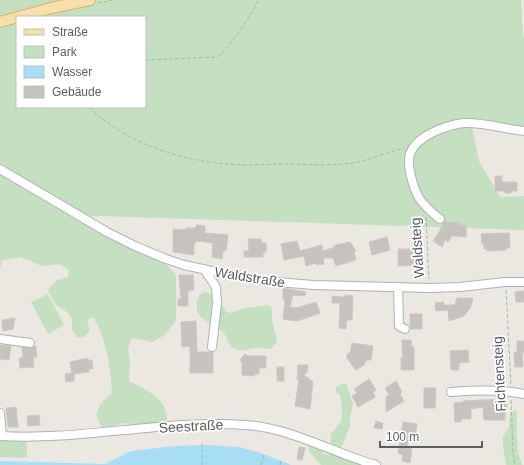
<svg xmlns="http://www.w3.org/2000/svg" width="524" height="465" font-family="Helvetica,sans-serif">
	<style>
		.green { fill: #c4e0c0; fill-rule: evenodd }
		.water { fill: #a7def6 }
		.building { fill: #c6c2be; stroke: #cfc8c0 }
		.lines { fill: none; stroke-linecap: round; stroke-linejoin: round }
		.minor-casing { stroke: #afb2b5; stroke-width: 10 }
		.major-casing { stroke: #e2ae63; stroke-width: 12 }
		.path { stroke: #9bc3a1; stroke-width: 1; stroke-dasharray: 4 2; stroke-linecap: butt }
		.minor { stroke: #fff; stroke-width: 8 }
		.major { stroke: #f6e0ab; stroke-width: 10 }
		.labels { text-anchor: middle; stroke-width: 3.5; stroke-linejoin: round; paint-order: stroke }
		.street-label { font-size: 14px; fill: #5a5e60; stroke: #fff }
	</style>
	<rect width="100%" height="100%" fill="#ebe7e1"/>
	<!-- green -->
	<g class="green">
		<path d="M0 0H521L523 37 524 38V128L471 121 479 161 500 197 524 196V230L70 215 128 247 166 264 176 275V320L165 335 152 342 132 338 128 348 130 362 129 381C146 390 167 397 167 420L150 425 123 423 103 430 96 415 101 403 112 393C111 371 106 335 93 317L87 320 90 331 83 337H77L72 330V319L67 312 56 305 48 290 56 281 68 277 69 270 59 264 42 266 20 257 2 260 0 269ZM17 17H145V107H17Z"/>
		<path d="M205 292 211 294 214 303 223 306 225 311 230 313 245 308 269 305 272 310V320L276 336 277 342 271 349C267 349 262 348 258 348 252 348 245 351 239 350 227 347 229 339 223 332 209 319 190 321 199 295Z"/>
		<path d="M48 294 64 325 48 334 31 302Z"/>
		<path d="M341 384H346L353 404 350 417V426L341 448 343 457 351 461 366 465H321L309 451V446L320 447 324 454 330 455 331 434 341 422 342 410 340 395 336 392V387Z"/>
		<path d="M516 410 517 413C516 431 516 448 522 465H506L503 446V437L509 427 510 413Z"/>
		<path d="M0 440 27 442V457L23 458 0 457Z"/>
	</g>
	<!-- water -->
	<path class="water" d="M204 445 239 447 258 452 291 465H0V461L105 464 131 451 176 446Z"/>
	<!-- building -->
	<g class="building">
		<path d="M495 176H502V182H517V191H511V193H505V191H495Z"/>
		<path d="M445 222 459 223V225H466V237L452 236 448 242 445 240 442 247 433 241Z"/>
		<path d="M196 225 205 226V233L228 235 226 251H223L222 259 212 257 213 243 196 241 195 244H194V255L173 252V229L186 230V228H196Z"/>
		<path d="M509 233 510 248H506V250L487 251V249H484V244H482L481 234Z"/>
		<path d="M387 237 390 250 372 255 369 242Z"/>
		<path d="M248 239H261L262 243H266V252L263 253V257H244V251H249Z"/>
		<path d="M297 241 300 251 322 245 323 251 335 247V245L350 242 356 251 354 253 356 260 336 266 333 258H323L324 264 317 265 316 263 306 266 304 256 284 260 281 244Z"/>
		<path d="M398 249H417V265L398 266Z"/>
		<path d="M179 275H193L194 290 188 291V306H178V299H181Z"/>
		<path d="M283 288 306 292 305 296 293 295 290 307 296 308 316 302 320 313 297 321 283 319 285 300 283 299Z"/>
		<path d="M524 291V302H516L515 292Z"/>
		<path d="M345 295 353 296 352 320H347L346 329 339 328 340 303H332V296L345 297Z"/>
		<path d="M457 298H473L471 307 464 316 449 321 448 310 436 311 435 303 444 302V305H453L455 304Z"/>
		<rect x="410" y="314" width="12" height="15"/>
		<path d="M15 318 13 329 3 331 2 320Z"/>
		<path d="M196 321 197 352H213V373H190V346L182 347 181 322Z"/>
		<path d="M402 340H411L412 347H414V370H401V358H403Z"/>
		<path d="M517 341H524V353H522L523 367H515L514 352H517Z"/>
		<path d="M352 343 373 346 371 360H366L364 365 356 370 346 357 351 350Z"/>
		<path d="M0 345 11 346 9 360 0 359Z"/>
		<path d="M36 346 37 357H33L34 367 20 368 19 358H23L22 347 30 348Z"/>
		<path d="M468 350 469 362 459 363V370H451L450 351Z"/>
		<path d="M245 354 248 356H266V368H259V374H254V376L242 375V363L240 360Z"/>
		<path d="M88 358V361L92 360 93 369H88L89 372 74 374V381L66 382 65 374 72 373 70 362Z"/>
		<path d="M298 365H308L307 372 304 375 313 382 310 409 295 406 299 379 297 380Z"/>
		<rect x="277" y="367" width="7" height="14"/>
		<path d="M369 379 376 390 373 392 375 397 358 407 352 396 357 393 354 389Z"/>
		<path d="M396 381 402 392 400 394 404 401 386 412V397L389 395 385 388Z"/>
		<path d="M424 388H436L435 408H424Z"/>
		<path d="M506 399 507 408H505V420H484L483 407 471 409V419H461V422H455L454 403 464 402 463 401Z"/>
		<path d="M16 407 18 427H8L6 408Z"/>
		<path d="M39 415 40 425 28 426 27 416Z"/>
		<path d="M376 421 383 423 382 429 374 428Z"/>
		<path d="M403 422 417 424 415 436 409 435 407 448 412 449 410 463 402 461 403 455 398 453Z"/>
		<path d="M299 447 305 448 302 460 297 459Z"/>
	</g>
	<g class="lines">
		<defs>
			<g id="minor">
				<path d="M0 169 107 232 135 246 166 259 184 265 221 273 266 281 313 285 430 288 460 287 505 282H524"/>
				<path d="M440 219C421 204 415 196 410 172 409 166 408 159 410 154 416 136 446 125 464 123 483 122 505 129 524 131"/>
				<path d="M204 269 216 287 217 304 212 347"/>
				<path d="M398 287 399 326 405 329"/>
				<path d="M0 339 30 343"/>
				<path d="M451 392C476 390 500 389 524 394"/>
				<path d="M0 413 2 436"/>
				<path d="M0 436C82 441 164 419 246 425 291 428 333 453 376 465"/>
			</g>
			<path id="major" d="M0 22 51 8 90 0"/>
		</defs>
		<!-- minor casing -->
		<use href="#minor" class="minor-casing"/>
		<!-- major casing -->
		<use href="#major" class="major-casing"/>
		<!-- path -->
		<g class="path">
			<path d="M98 3 113 0"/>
			<path d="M145 60 217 57C233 44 249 18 259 0"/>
			<path d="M89 107C128 146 191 164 245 165 258 165 272 164 285 164 309 164 333 167 358 162 373 158 389 152 404 148"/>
			<path d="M426 217 429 279"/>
			<path d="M506 290 511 385"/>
			<path d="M511 400 513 453 515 465"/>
			<path d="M202 465V443"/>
			<path d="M261 465 264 454"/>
			<path d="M280 465 281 461"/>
		</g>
		<!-- minor -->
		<use href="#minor" class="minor"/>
		<!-- major -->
		<use href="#major" class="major"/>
	</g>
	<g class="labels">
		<!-- street labels -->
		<g class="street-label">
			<text transform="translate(417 248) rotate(-94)" y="5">Waldsteig</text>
			<text transform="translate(250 277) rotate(9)" y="5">Waldstraße</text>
			<text transform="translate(499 374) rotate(-93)" y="5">Fichtensteig</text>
			<text transform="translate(191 426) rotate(-3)" y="5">Seestraße</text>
		</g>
	</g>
	<!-- legend -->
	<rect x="16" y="16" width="130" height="92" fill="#ffffff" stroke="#bdbfbf"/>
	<rect x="24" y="29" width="20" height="6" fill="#f6e0ab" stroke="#bdbfbf"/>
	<text x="52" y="36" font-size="12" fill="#5a5e60">Straße</text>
	<rect x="24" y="46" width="20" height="12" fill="#c4e0c0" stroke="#bdbfbf"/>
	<text x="52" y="56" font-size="12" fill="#5a5e60">Park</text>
	<rect x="24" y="66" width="20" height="12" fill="#a7def6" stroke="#bdbfbf"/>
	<text x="52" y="76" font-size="12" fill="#5a5e60">Wasser</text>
	<rect x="24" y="86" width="20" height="12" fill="#c6c2be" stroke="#bdbfbf"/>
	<text x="52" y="96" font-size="12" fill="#5a5e60">Gebäude</text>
	<!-- scale -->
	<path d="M380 441v6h102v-6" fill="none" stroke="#5a5e60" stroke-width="2"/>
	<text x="386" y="441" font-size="12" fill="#5a5e60" stroke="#ffffff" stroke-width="3" paint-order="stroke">100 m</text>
</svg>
